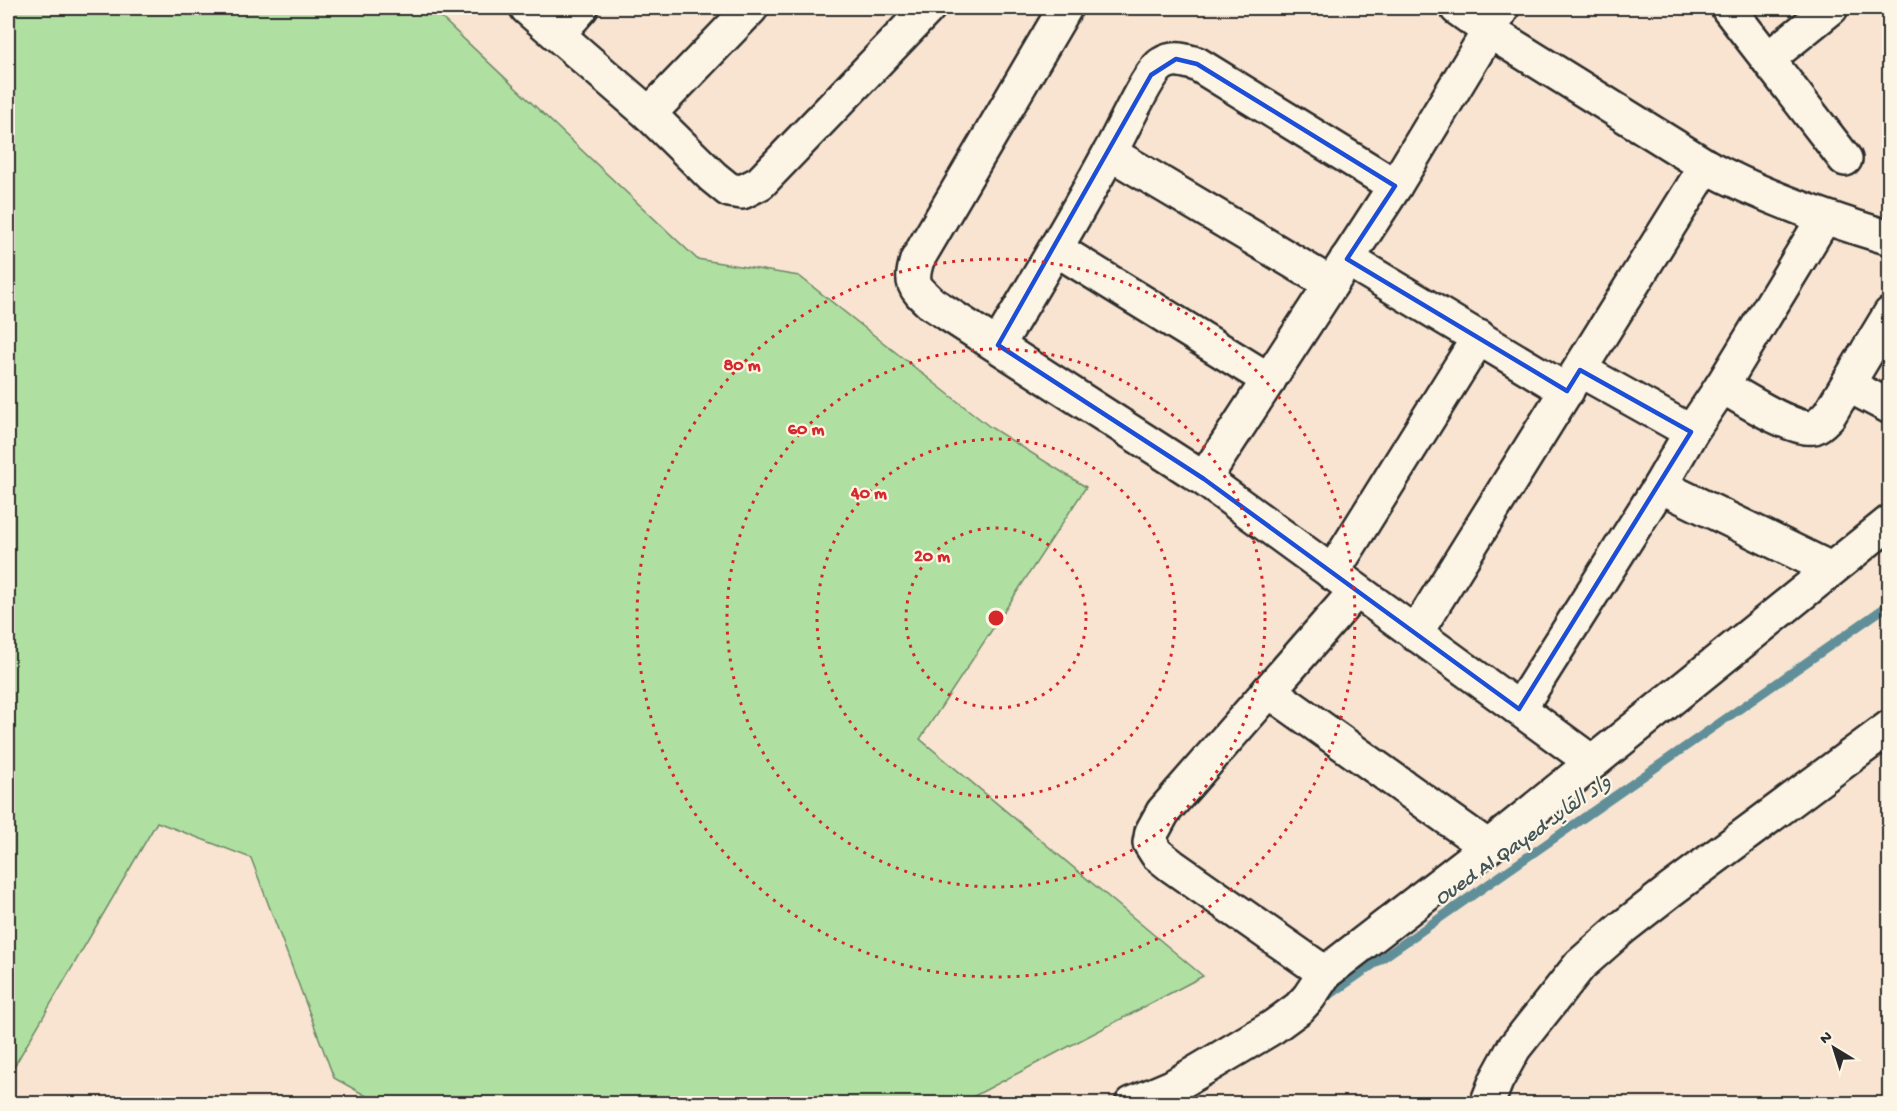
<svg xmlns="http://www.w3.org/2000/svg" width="1897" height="1111" font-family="'Gochi Hand','Playpen Sans Arabic',sans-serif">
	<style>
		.green { fill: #afe0a1; stroke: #6d8666; stroke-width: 1.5 }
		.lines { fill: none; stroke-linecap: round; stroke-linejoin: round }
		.stream { stroke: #618f99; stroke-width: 9 }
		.minor-casing { stroke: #2b2b2b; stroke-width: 38 }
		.minor { stroke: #fcf5e5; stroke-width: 33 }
		.marked { fill: none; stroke: #1d4ed8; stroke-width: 4.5; stroke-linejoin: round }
		.ring { fill: none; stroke: #d62828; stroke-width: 3; stroke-dasharray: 3 6 }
		.labels { text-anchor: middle; stroke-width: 4.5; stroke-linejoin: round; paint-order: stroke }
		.water-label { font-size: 21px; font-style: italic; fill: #425559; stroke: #fcf5e5 }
		.centre { fill: #d62828; stroke: #fcf5e5; stroke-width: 3 }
		.ring-label { font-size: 18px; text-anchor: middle; font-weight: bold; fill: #d62828; stroke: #fcf5e5; stroke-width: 4.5; stroke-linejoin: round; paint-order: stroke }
	</style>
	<rect width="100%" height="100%" fill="#f8e4d1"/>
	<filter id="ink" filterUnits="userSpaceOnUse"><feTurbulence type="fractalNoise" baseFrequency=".0167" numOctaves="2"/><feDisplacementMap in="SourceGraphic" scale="12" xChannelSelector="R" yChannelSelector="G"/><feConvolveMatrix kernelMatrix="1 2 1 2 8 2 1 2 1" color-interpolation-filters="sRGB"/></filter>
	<g filter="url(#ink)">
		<!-- green -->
		<path class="green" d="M8 8H431L697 259 799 276 990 427 1086 487 920 739 1203 976 961 1103H379L334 1078 251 858 157 822 8 1077Z"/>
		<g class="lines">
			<!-- stream -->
			<path class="stream" d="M1321 1001 1890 604"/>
			<defs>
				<g id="minor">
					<path d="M527 8 649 114 713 177 729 190 742 192 760 183 928 8"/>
					<path d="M1065 8 917 260C910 284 914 287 931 303L1204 479"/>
					<path d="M1457 8 1489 31 1502 8"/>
					<path d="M1728 8 1845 159"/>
					<path d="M558 34 581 8"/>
					<path d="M1769 58 1831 8"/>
					<path d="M649 114 751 8"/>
					<path d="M1110 153 1331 284"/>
					<path d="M1056 249 1269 380"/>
					<path d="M1347 259 1567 391"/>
					<path d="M998 345C1036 282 1074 219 1109 154 1120 136 1147 73 1162 64 1174 56 1185 61 1197 64L1395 186"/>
					<path d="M1580 370 1691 432"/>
					<path d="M1848 385 1890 407"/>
					<path d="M1722 386C1739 396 1795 432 1814 427 1820 425 1824 420 1829 415L1890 314"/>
					<path d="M1660 486 1831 569"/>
					<path d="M1332 573 1479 337"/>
					<path d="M1415 634 1706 166"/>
					<path d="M1269 691 1488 847"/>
					<path d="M1519 709 1660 486 1691 432 1722 386 1824 218"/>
					<path d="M1592 762 1204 479 1395 186 1489 31 1706 166C1764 197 1826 219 1890 238"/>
					<path d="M1325 973 1172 866 1157 854 1150 843 1152 832 1163 812 1356 591"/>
					<path d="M1132 1104 1172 1087 1273 1027 1299 1008 1309 997 1325 973 1488 847 1890 522"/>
					<path d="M1487 1104 1496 1081 1514 1048 1580 965 1622 928 1672 889 1890 727"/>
				</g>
			</defs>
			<!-- minor casing -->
			<use href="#minor" class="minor-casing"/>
			<!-- minor -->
			<use href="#minor" class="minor"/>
		</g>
	</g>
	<!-- marked area -->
	<path class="marked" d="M1176 59 1197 64 1395 186 1347 259 1567 391 1580 370 1691 432 1519 709 1204 479 998 345 1151 75Z"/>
	<!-- distance rings -->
	<g class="ring">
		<circle cx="996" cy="618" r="90"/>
		<circle cx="996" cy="618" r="179"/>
		<circle cx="996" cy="618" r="269"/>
		<circle cx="996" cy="618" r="359"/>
	</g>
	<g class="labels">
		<!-- water labels -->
		<g class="water-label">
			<text transform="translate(1522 839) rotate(-35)" y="7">Oued Al Qayed واد القايد</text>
		</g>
	</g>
	<circle cx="996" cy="618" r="9" class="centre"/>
	<g class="ring-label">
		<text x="742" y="370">80 m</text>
		<text x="806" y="434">60 m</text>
		<text x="869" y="498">40 m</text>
		<text x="932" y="561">20 m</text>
	</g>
	<!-- margin -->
	<rect width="1897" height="1111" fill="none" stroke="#fcf5e5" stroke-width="30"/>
	<rect x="15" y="15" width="1867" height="1081" fill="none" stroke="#2b2b2b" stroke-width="2" filter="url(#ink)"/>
	<!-- north arrow -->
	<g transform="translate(1834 1048) rotate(322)" stroke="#fcf5e5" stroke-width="4.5" paint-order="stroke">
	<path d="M0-4.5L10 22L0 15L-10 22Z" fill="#2b2b2b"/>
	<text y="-9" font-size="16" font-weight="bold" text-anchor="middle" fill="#2b2b2b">N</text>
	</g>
</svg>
